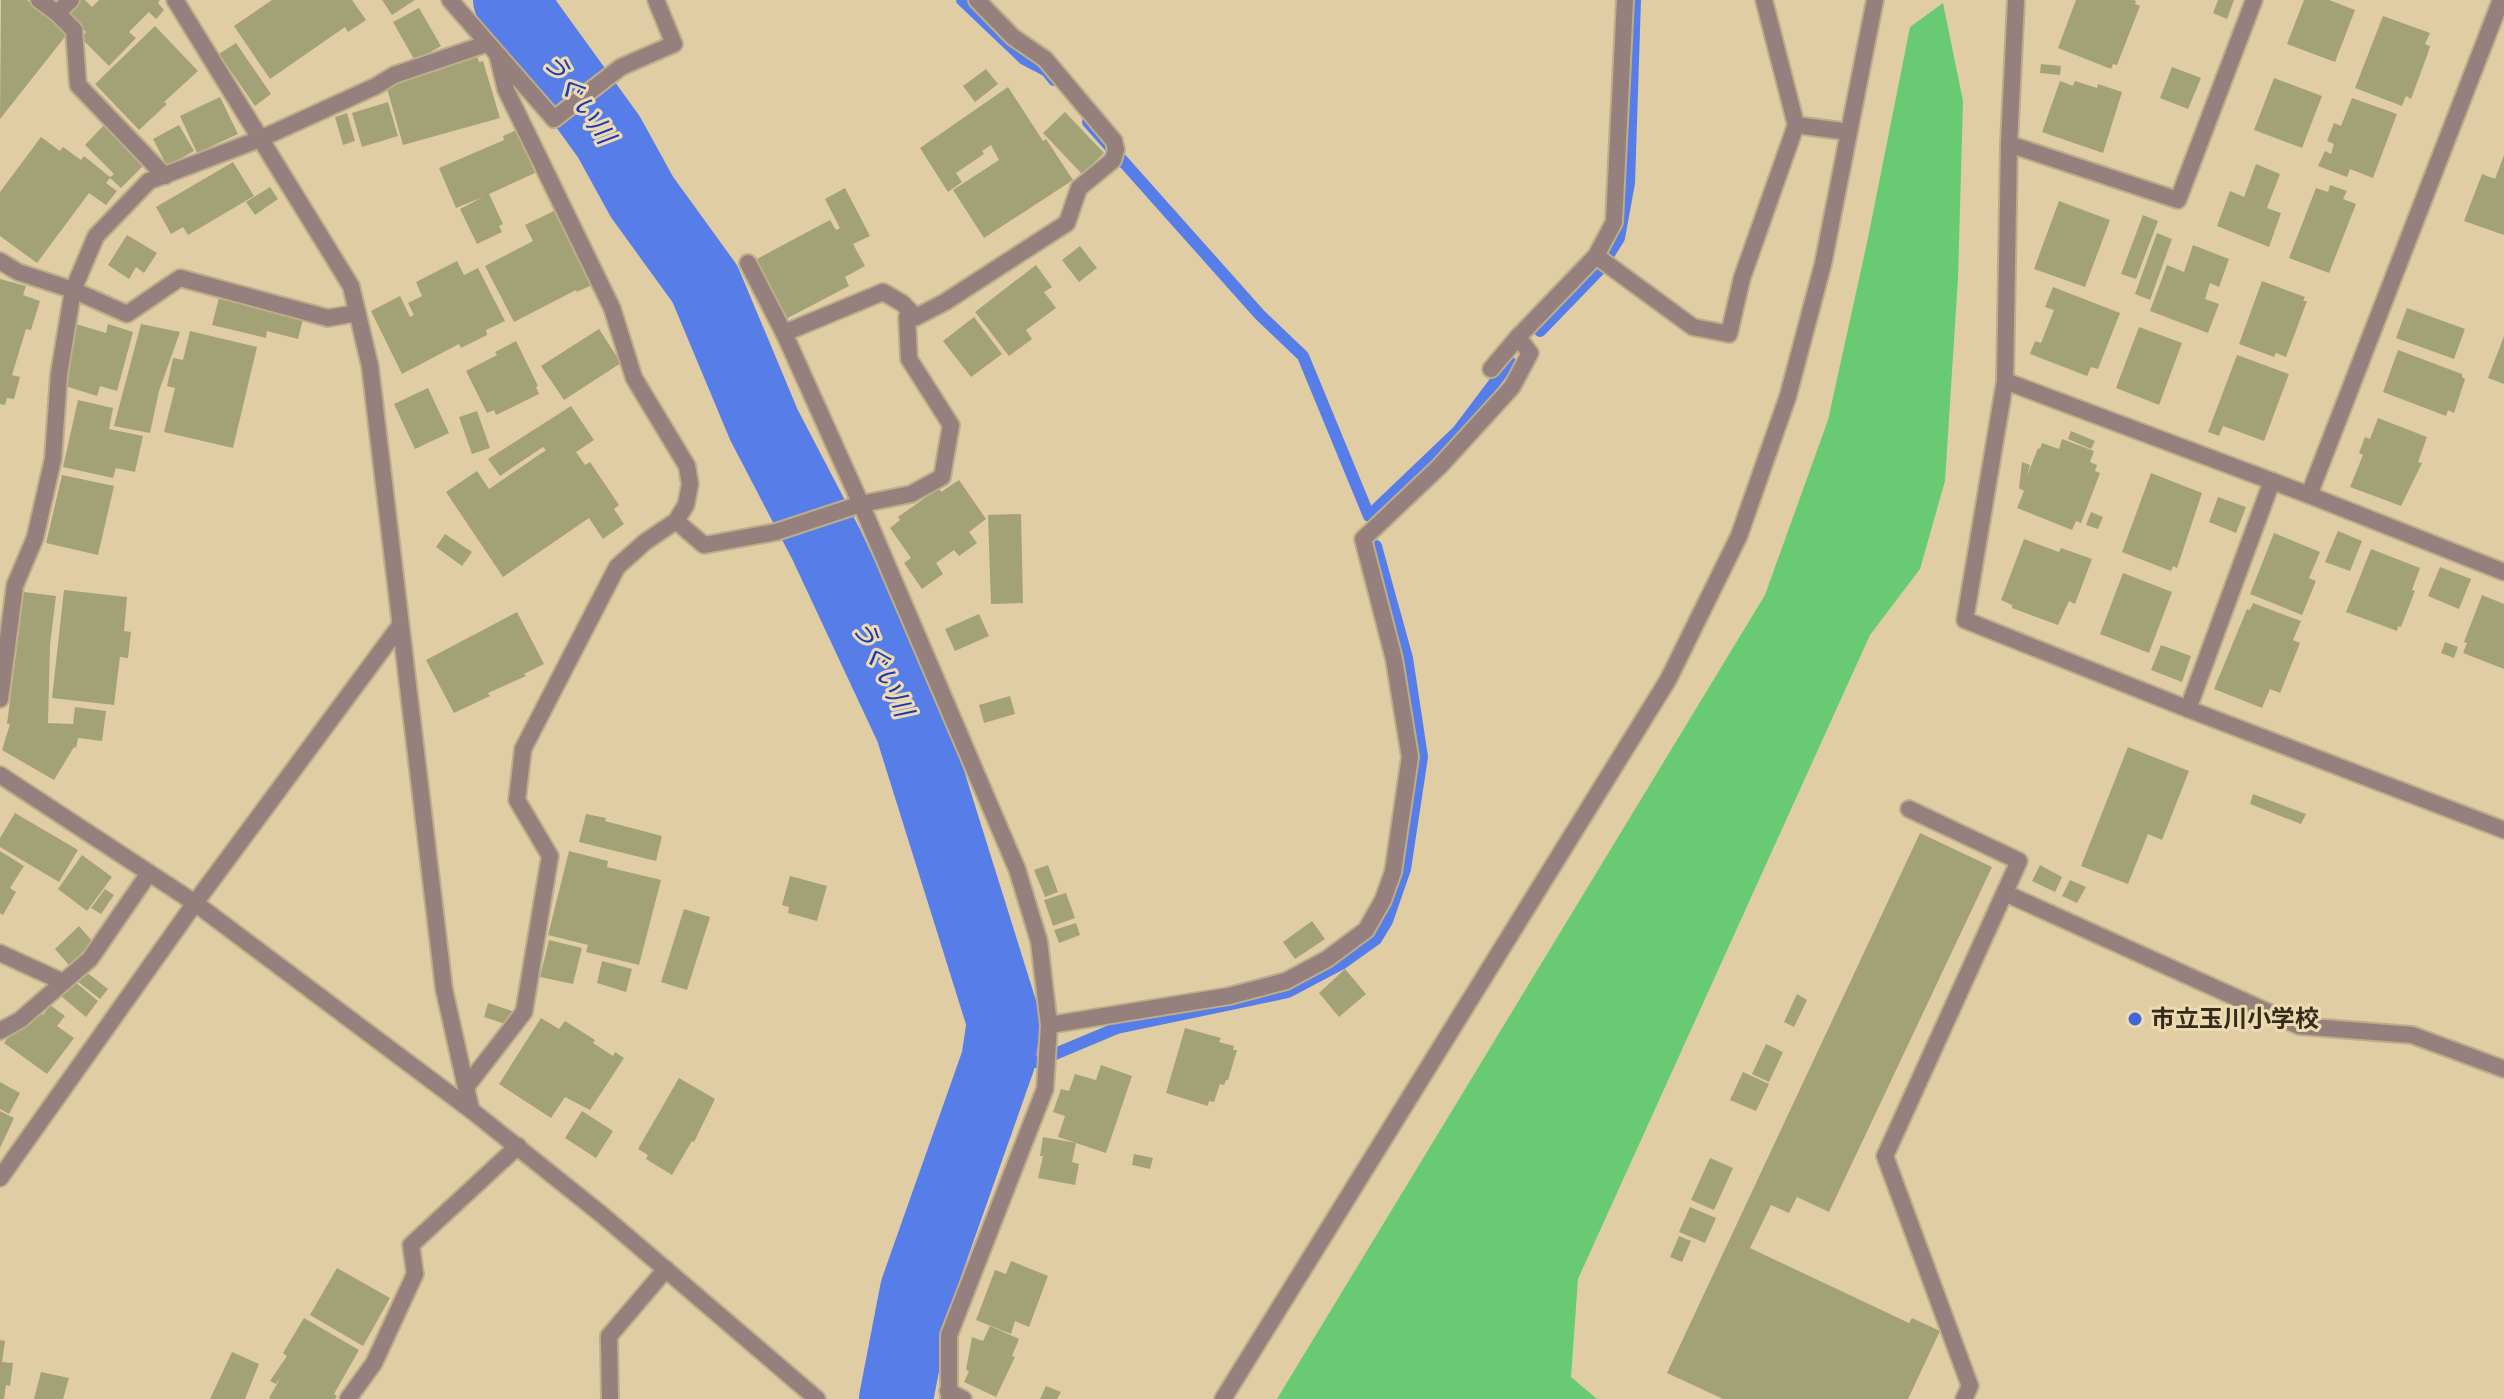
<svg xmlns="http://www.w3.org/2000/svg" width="2504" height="1399" font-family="Literata,'Noto Sans JP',serif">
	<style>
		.green { fill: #69ca74 }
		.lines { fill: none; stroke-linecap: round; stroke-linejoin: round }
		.stream { stroke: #577ee8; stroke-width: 12 }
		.river { stroke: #577ee8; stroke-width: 74 }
		.building { fill: #a3a277 }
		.service-casing { stroke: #bdad89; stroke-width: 20 }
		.minor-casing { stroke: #bdad89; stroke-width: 20 }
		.tertiary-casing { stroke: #bdad89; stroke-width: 20 }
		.service { stroke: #95807d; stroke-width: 16 }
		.minor { stroke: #95807d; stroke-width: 16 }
		.tertiary { stroke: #95807d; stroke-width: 16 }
		.poi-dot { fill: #4066d8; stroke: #eddab0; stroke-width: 3 }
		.labels { text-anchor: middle; stroke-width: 6; stroke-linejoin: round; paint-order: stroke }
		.poi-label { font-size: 24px; font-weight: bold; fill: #332b1b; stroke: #eddab0; text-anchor: start }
		.water-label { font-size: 26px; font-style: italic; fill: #1c39b4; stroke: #eddab0 }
	</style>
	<rect width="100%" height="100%" fill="#e0cda4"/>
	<!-- green -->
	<path class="green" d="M1943 3 1963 101 1958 278 1945 481 1920 569 1870 635 1578 1279 1571 1377 1597 1399H1277L1765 595 1828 420 1868 238 1910 27Z"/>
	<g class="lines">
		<!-- stream -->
		<g class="stream">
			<path d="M962 0 1024 59 1047 71 1054 80"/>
			<path d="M1088 122 1260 315 1303 356 1369 516 1458 431 1510 362"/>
			<path d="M1540 331 1599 270 1619 238 1629 183 1635 0"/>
			<path d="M998 1061 1036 1062 1117 1028 1288 992 1341 964 1376 939 1387 921 1405 869 1422 757 1407 658 1376 546"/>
		</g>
		<!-- river -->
		<path class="river" d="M510 0 609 137 642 197 705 284 764 425 826 544 912 728 1004 1022 998 1061 917 1290 896 1399"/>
	</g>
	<!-- building -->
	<g class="building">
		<path d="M1 0H27L68 33 0 119Z"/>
		<path d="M79 0H85L92 7 99 0H160L158 3 164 10 156 19 149 12 129 32 136 38 109 66 81 38 86 32 67 13Z"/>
		<path d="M272 0H352L366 20 348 32 345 27 270 79 234 26Z"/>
		<path d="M382 0H415L392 15Z"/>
		<path d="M2076 0H2133L2136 1 2135 4 2140 6 2117 65 2113 64 2111 69 2058 48Z"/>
		<path d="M2218 0H2234L2227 19 2213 13Z"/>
		<path d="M2304 0H2329L2355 10 2335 62 2287 44Z"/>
		<path d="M419 8 441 46 415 61 393 22Z"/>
		<path d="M2383 16 2430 33 2425 44 2430 46 2428 53 2411 99 2406 96 2402 106 2355 88Z"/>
		<path d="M155 26 198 71 164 102 167 104 139 130 95 84Z"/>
		<path d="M236 43 271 94 255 106 219 54Z"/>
		<path d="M476 54 479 62 483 61 500 118 403 145 386 85 433 71 432 67Z"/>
		<path d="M2041 64 2061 66 2060 75 2040 73Z"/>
		<path d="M2172 67 2201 78 2188 109 2160 98Z"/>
		<path d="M986 69 998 84 975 102 963 86Z"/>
		<path d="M2274 78 2322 96 2302 148 2254 130Z"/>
		<path d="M2060 81 2073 86 2075 81 2097 88 2098 84 2122 92 2103 153 2042 132Z"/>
		<path d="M1008 87 1043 141 1046 139 1073 180 984 238 953 190 999 160 991 145 982 151 984 154 956 173 962 182 948 192 920 148Z"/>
		<path d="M220 97 238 134 197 153 180 116Z"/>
		<path d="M2352 98 2397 114 2373 178 2350 169 2347 177 2318 166 2325 151 2331 154 2334 144 2327 141 2334 123 2341 126Z"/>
		<path d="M388 102 398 136 362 147 352 113Z"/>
		<path d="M1065 112 1104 153 1082 174 1043 133Z"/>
		<path d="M347 113 355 141 343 145 335 117Z"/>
		<path d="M105 124 145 164 121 188 110 178 106 183 117 191 106 205 89 193 37 263 0 236V192L41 137 60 151 63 147 81 160 84 156 110 177 114 174 85 145Z"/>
		<path d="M179 125 194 151 167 166 153 139Z"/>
		<path d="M517 130 535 173 489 194 503 224 499 226 502 232 477 244 460 209 483 197 456 208 439 168 504 140 503 136Z"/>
		<path d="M2504 155V235L2464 221 2482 174 2495 179Z"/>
		<path d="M233 162 254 196 188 235 183 227 171 234 156 207Z"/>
		<path d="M2256 164 2280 174 2267 208 2281 213 2269 247 2217 226 2230 191 2244 197Z"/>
		<path d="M2330 185 2347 191 2343 199 2356 204 2329 273 2289 258 2316 188 2328 192Z"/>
		<path d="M270 187 278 199 255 215 246 202Z"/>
		<path d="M845 188 870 236 853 244 865 266 845 277 849 286 784 320 753 261 830 220 836 230 840 228 825 199Z"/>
		<path d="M2059 201 2110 220 2085 287 2034 269Z"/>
		<path d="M556 210 594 284 577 292 576 290 514 322 485 266 533 241 525 225Z"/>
		<path d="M2143 215 2158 221 2136 279 2121 274Z"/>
		<path d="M2157 233 2172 239 2150 300 2135 294Z"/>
		<path d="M127 235 157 253 144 273 136 267 129 279 108 265Z"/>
		<path d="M2193 245 2229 259 2219 287 2210 283 2205 299 2219 304 2208 333 2150 311 2167 265 2184 272Z"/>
		<path d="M1080 246 1097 268 1079 282 1062 260Z"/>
		<path d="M457 261 464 275 478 268 505 321 486 330 487 335 461 348 459 344 402 374 371 311 400 296 410 317 414 315 408 303 422 296 416 282Z"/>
		<path d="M1036 265 1052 287 1044 292 1056 308 1026 330 1032 339 1009 356 975 312Z"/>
		<path d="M0 279 26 286 23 295 40 301 31 330 26 329 12 375 20 377 14 399 7 398 5 405 0 404Z"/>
		<path d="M2262 281 2305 297 2303 301H2307L2286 357 2276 353 2274 357 2239 344Z"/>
		<path d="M2053 287 2120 313 2098 369 2091 367 2087 376 2030 354 2035 341 2041 343 2054 310 2045 307Z"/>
		<path d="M220 294 304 315 298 339 267 331 266 338 212 325Z"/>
		<path d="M2407 308 2465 329 2454 359 2396 338Z"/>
		<path d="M974 317 1002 354 971 377 943 341Z"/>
		<path d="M76 324 106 333 108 324 133 332 117 391 100 386 97 396 65 386 69 377 61 374Z"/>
		<path d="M141 324 180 332 159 391 150 433 114 426Z"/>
		<path d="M2139 327 2182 343 2159 405 2116 388Z"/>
		<path d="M599 329 621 363 564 400 541 366Z"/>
		<path d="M190 331 257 347 233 448 164 432 175 388 167 386 173 358 183 360Z"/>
		<path d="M2504 336V384L2488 378Z"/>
		<path d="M516 341 538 386 536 387 539 394 496 415 494 410 487 413 466 371 497 355 495 352Z"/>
		<path d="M2398 350 2462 374V377L2465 379 2454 413 2448 410 2446 416 2383 392Z"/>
		<path d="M2237 355 2289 374 2264 441 2223 426 2219 436 2208 432Z"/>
		<path d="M428 388 449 433 415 449 394 404Z"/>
		<path d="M78 400 113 408 109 429 143 436 135 472 116 468 113 478 63 467Z"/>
		<path d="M571 406 594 440 576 452 585 465 590 462 619 505 614 509 624 524 603 539 589 518 503 577 446 492 477 471 489 489 546 450 543 447 500 476 488 459Z"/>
		<path d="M477 411 490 448 472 454 459 417Z"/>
		<path d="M2378 418 2427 437 2418 462 2422 463 2401 506 2350 487 2363 455 2359 453 2365 437 2370 439Z"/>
		<path d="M2071 431 2095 441 2091 449 2068 439Z"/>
		<path d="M2062 439 2094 451 2090 462 2097 465 2095 471 2100 473 2081 523 2076 521 2072 530 2017 508 2024 491 2019 488 2022 462 2030 465 2027 476 2038 448 2040 449 2042 443 2059 449Z"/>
		<path d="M2151 473 2202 493 2177 568 2173 566 2171 571 2122 552Z"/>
		<path d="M62 475 114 486 98 555 46 543Z"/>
		<path d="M959 480 986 519 969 532 977 543 959 556 954 550 936 563 943 574 922 589 904 563 911 558 890 528 900 520 898 517 939 488 941 492Z"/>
		<path d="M2218 497 2246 507 2236 533 2209 522Z"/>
		<path d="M2091 512 2103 517 2098 529 2086 525Z"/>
		<path d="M1021 514 1023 603 991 604 988 515Z"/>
		<path d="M2338 531 2362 541 2350 571 2325 562Z"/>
		<path d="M2274 533 2320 552 2309 578 2316 581 2302 615 2250 594Z"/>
		<path d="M445 534 472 552 462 566 436 547Z"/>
		<path d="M2024 539 2059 552 2061 548 2092 559 2075 604 2069 601 2058 625 2012 608V605L2001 600Z"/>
		<path d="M2371 549 2420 568 2412 590 2415 591 2401 627 2398 626 2397 631 2346 612Z"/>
		<path d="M2440 567 2471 579 2459 609 2428 596Z"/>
		<path d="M2123 573 2172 592 2149 653 2100 634Z"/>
		<path d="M64 590 127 597 124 631 131 632 128 658 120 657 114 705 52 698Z"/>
		<path d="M24 592 56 596 50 645 48 723 73 724 75 707 106 711 102 741 78 738 76 748 74 747 54 780 2 750 10 724H7Z"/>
		<path d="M2482 595 2504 604V669L2463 653 2467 643 2464 642Z"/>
		<path d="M2253 603 2301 621 2293 640 2300 643 2280 693 2270 689 2262 708 2214 689 2247 609 2250 610Z"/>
		<path d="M517 612 544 664 524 674 526 676 488 693 490 696 454 713 426 660Z"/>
		<path d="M979 614 989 636 955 651 945 629Z"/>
		<path d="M2445 642 2458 647 2454 658 2441 653Z"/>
		<path d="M2161 645 2191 656 2182 682 2151 670Z"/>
		<path d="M1010 696 1015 714 984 723 979 705Z"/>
		<path d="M2128 747 2189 771 2162 840 2148 834 2128 884 2081 866Z"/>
		<path d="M2253 794 2306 814 2301 824 2250 804Z"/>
		<path d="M15 813 78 850 59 882 0 847V838Z"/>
		<path d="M586 814 606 818 605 821 662 836 656 861 579 842Z"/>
		<path d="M1920 833 1992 867 1829 1212 1797 1197 1789 1213 1771 1205 1750 1248 1909 1323 1912 1318 1940 1331 1908 1399H1723L1667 1373Z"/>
		<path d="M0 851 24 866 10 888 16 892 3 915 0 913Z"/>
		<path d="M569 851 608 861 607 867 661 880 639 965 586 952 588 945 548 935Z"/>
		<path d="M82 855 112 877 87 911 58 889Z"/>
		<path d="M1048 865 1058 892 1045 897 1034 870Z"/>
		<path d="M2040 865 2062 877 2055 892 2032 881Z"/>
		<path d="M790 876 827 886 817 921 788 913 789 907 782 905Z"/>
		<path d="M2070 880 2086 887 2077 903 2062 896Z"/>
		<path d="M105 889 114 895 101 914 91 908Z"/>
		<path d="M1066 893 1075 918 1053 926 1044 900Z"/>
		<path d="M684 909 710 917 687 990 661 982Z"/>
		<path d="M1312 921 1325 939 1295 959 1283 942Z"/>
		<path d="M1076 923 1080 935 1059 943 1054 930Z"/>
		<path d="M79 926 93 942 69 965 55 949Z"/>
		<path d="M549 940 582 948 573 984 540 977Z"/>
		<path d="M602 961 632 969 626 992 597 983Z"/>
		<path d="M1345 969 1366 994 1339 1017 1319 993Z"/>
		<path d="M85 971 108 989 100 999 77 981Z"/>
		<path d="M74 981 98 1001 86 1017 61 996Z"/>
		<path d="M1797 994 1807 1000 1794 1027 1784 1022Z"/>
		<path d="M488 1003 512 1011 508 1025 484 1017Z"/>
		<path d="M50 1005 65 1016 57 1026 74 1038 47 1074 4 1043 15 1028 19 1031 25 1023 28 1026 39 1012 43 1015Z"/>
		<path d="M541 1018 559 1029 565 1021 595 1040 593 1043 613 1056 615 1052 624 1058 590 1110 565 1097 551 1118 499 1084Z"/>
		<path d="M1185 1028 1221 1038 1219 1042 1234 1046 1233 1050H1237L1228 1080H1226L1224 1085 1220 1084 1214 1102 1209 1101 1208 1106 1166 1093Z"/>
		<path d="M1766 1044 1783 1052 1769 1082 1752 1074Z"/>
		<path d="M1101 1065 1132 1076 1106 1153 1058 1137 1065 1116 1053 1112 1061 1089 1069 1091 1075 1074 1096 1080Z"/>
		<path d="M1743 1072 1769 1084 1756 1111 1730 1100Z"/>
		<path d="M679 1078 715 1099 694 1142 692 1141 672 1175 646 1159 648 1155 638 1149Z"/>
		<path d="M0 1082 20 1093 9 1114 0 1109Z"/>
		<path d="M0 1111 14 1118 0 1148Z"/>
		<path d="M582 1111 613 1131 596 1158 565 1138Z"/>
		<path d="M1043 1137 1076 1143 1072 1162 1079 1164 1075 1185 1038 1178 1043 1156H1040Z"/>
		<path d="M1134 1154 1153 1158 1150 1169 1132 1165Z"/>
		<path d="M1710 1158 1733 1168 1714 1210 1691 1200Z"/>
		<path d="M1690 1207 1716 1218 1705 1243 1679 1232Z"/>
		<path d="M1679 1236 1691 1241 1682 1262 1670 1257Z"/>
		<path d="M1011 1261 1048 1276 1029 1327 1015 1321 1011 1334 976 1320 995 1270 1006 1274Z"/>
		<path d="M337 1268 390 1298 363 1346 310 1315Z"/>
		<path d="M304 1318 359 1350 334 1394 337 1396 335 1399H271L269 1398 281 1377 276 1384 270 1381 287 1356 283 1353Z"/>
		<path d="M990 1326 1019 1339 1012 1356 1015 1357 996 1397 964 1382 969 1371 966 1370 972 1337 983 1341Z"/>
		<path d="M0 1340 5 1341 2 1362 13 1363 10 1386 6 1385 4 1399H0Z"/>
		<path d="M232 1352 259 1364 245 1399H210Z"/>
		<path d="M41 1372 69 1378 63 1399H34Z"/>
		<path d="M1046 1386 1061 1392 1057 1399H1040Z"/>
	</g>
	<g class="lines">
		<defs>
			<g id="service">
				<path d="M450 0 554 119"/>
				<path d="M1909 809 2019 861 1885 1156 1970 1386 1964 1399"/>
				<path d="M2005 893 2299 1026 2412 1035 2504 1069"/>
				<path d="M948 1391 963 1399"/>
				<path d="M610 1399 609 1336 666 1269"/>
			</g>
			<g id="minor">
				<path d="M39 0 57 13 74 30 78 85 165 176"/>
				<path d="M175 0 351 286 370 366 444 989 471 1110"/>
				<path d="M2016 0 2009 144 2005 381 1965 620 2188 709 2504 830"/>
				<path d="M57 13 71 0"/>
				<path d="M554 119 621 67 674 44 656 0"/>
				<path d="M1796 125 1849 132"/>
				<path d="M2009 144 2178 200 2254 0"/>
				<path d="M1596 256 1693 327 1729 334 1742 278 1796 125 1764 0"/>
				<path d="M0 261 18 272 73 290 127 314 180 278 328 318 357 313"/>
				<path d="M748 263 784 333 861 504 1017 869 1039 941 1049 1025 1045 1089 949 1335V1399"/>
				<path d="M784 333 883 292 902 303 916 317 945 302 1067 223 1079 188 1113 160 1116 150 1114 141 1045 59 1013 37 977 0"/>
				<path d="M1491 369 1518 337 1596 256 1614 222 1625 0"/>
				<path d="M2005 381 2309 495 2504 572"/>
				<path d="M2309 495 2501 0"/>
				<path d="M676 521 704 545 776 532 861 504 911 494 942 477 951 425 909 359 907 317H916"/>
				<path d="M0 699 15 585 35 538 53 459 59 374 73 290 96 236 149 181 260 139 376 86 394 75 486 44"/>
				<path d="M2188 709 2272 481"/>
				<path d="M0 953 63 982"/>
				<path d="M1049 1025 1229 996 1286 981 1327 959 1366 930 1383 900 1393 872 1410 757 1394 659 1363 539 1439 467 1512 387 1530 353 1518 337"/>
				<path d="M0 1031 20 1020 90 959 149 873"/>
				<path d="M466 1087 524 1012 550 856 517 800 523 749 617 567 645 542 676 521 686 505 690 484 687 466 634 378 612 308 506 90 498 57"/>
				<path d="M0 1178 195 903 399 627"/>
				<path d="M348 1399 374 1363 415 1274 411 1245 518 1146"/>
			</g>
			<g id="tertiary">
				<path d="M0 775 195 903 471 1110 601 1214 817 1399"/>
				<path d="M1223 1399 1668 680 1739 536 1788 396 1823 264 1875 0"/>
			</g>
		</defs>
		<!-- service casing -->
		<use href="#service" class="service-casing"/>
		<!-- minor casing -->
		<use href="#minor" class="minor-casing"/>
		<!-- tertiary casing -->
		<use href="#tertiary" class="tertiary-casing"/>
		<!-- service -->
		<use href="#service" class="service"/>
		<!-- minor -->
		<use href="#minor" class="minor"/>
		<!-- tertiary -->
		<use href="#tertiary" class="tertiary"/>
	</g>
	<!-- markers -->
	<circle class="poi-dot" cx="2135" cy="1019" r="8"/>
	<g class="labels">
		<!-- poi labels -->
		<g class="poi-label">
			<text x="2151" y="1027">市立玉川小学校</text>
		</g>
		<!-- water labels -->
		<g class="water-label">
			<text transform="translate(579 98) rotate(55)" y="9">うぐい川</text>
			<text transform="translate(883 668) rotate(64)" y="9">うぐい川</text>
		</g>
	</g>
</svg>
